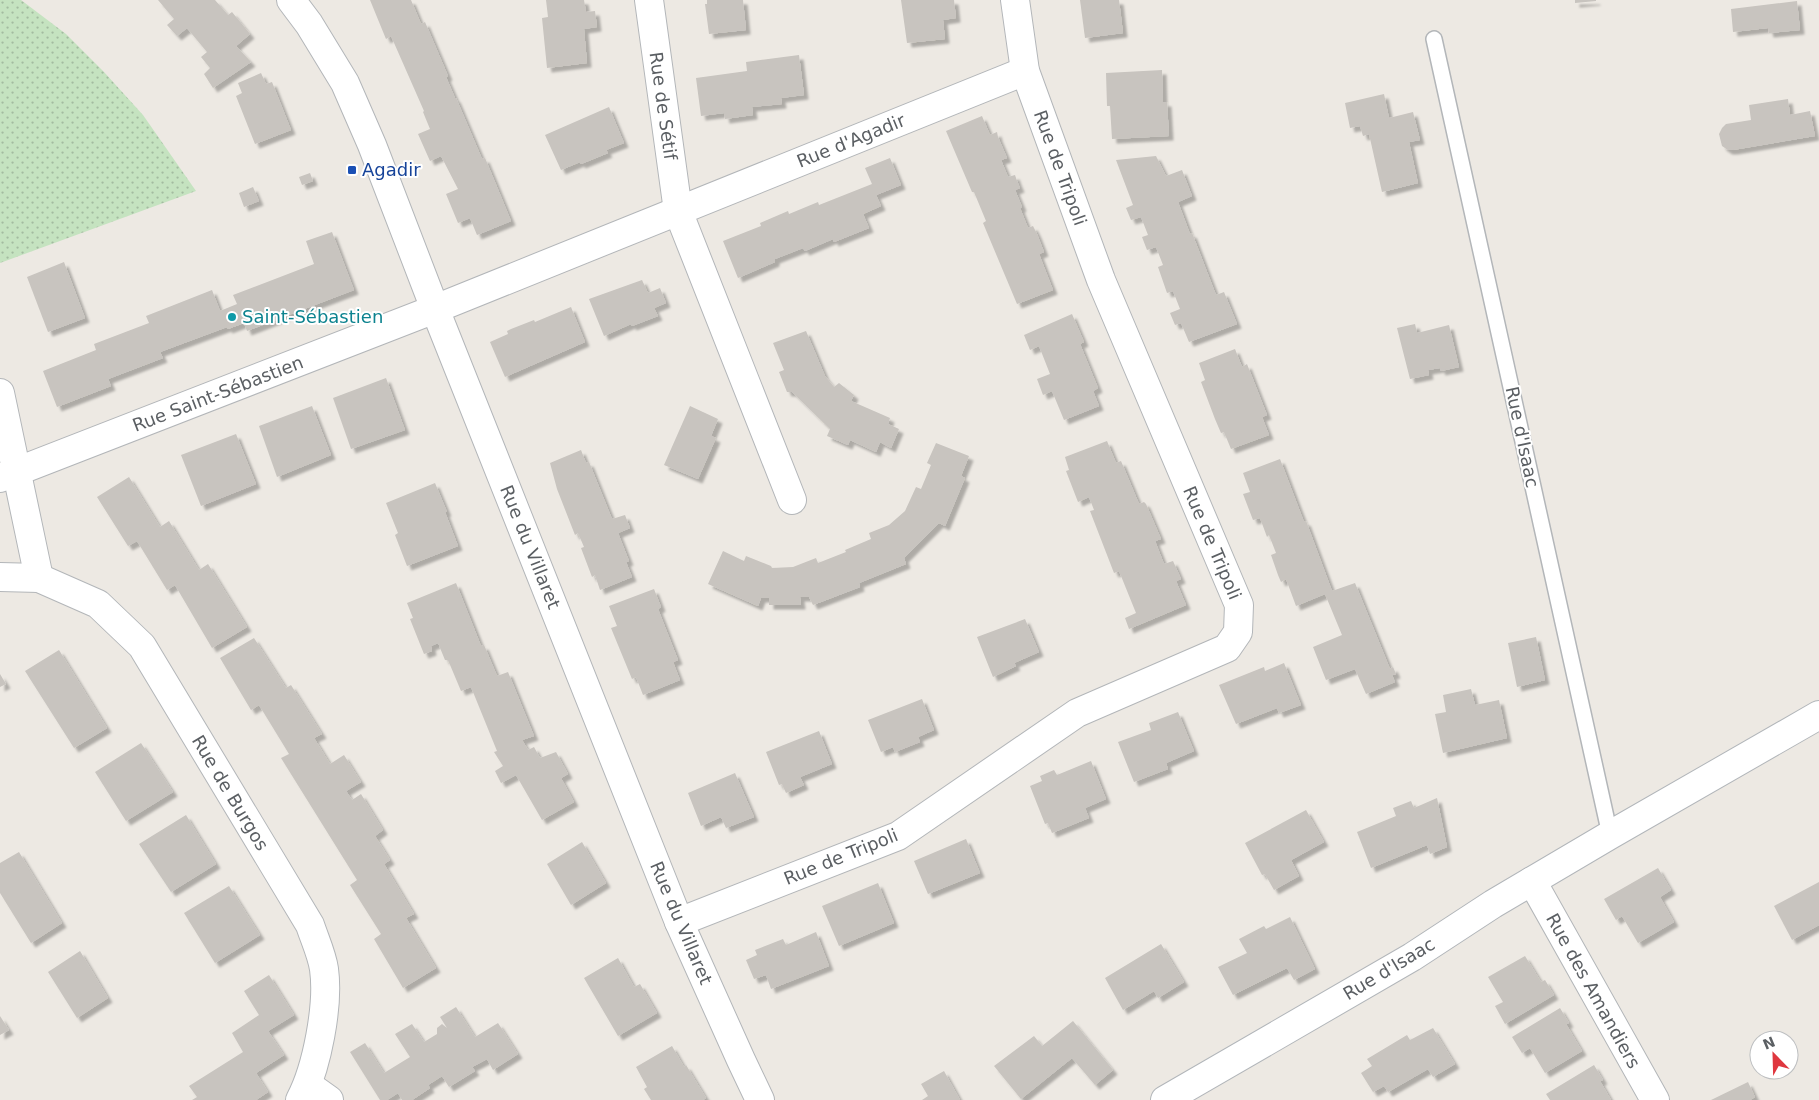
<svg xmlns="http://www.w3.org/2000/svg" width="1819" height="1100" font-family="'DejaVu Sans',sans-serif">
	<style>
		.park { fill: url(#park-dots) }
		.building { fill: #c8c4bf; filter: url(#shadow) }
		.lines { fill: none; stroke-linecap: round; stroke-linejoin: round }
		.lane-casing { stroke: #b3b6b9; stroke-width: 18 }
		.street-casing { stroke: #b3b6b9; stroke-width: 30 }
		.secondary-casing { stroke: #b2b6ba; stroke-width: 30 }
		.lane { stroke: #fff; stroke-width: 15 }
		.street { stroke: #fff; stroke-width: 28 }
		.secondary { stroke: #fff; stroke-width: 28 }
		.transit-dot { fill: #1a4fb4; stroke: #fff; stroke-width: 2 }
		.culture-dot { fill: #0f9aa8; stroke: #fff; stroke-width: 2 }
		.labels { text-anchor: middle; stroke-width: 4; stroke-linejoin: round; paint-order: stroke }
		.street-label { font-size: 18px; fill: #5b5f63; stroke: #fff }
		.transit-label { font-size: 18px; fill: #164399; stroke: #fff; text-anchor: start }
		.culture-label { font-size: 18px; fill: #0d838f; stroke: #fff; text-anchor: start }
	</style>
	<defs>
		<pattern id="park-dots" width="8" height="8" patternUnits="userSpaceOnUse" patternTransform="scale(1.25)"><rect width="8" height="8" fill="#c5e3c0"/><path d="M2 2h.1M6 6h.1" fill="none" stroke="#a3bba0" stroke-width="1.8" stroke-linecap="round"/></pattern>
		<filter id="shadow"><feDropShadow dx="4.5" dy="4.5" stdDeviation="1" flood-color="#0004"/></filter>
	</defs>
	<rect width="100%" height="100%" fill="#ede9e3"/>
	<!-- park -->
	<path class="park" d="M0 0H21L66 34 104 72 143 115 196 191 0 263Z"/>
	<!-- building -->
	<g class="building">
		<path d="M158 0H215L228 15 232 12 250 34 236 46 251 62 213 88 204 74 210 68 201 57 207 52 187 28 177 36 167 25 174 19Z"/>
		<path d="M370 0H411L421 24 425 22 448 76 446 77 455 98H456L482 159 485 158 511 221 477 235 470 218 458 223 446 194 458 189 441 156 430 161 418 134 430 129 423 112 424 111 391 36 386 39Z"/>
		<path d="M546 0H584L586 12 595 11 597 27 584 29 587 63 547 68 542 18 548 17Z"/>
		<path d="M707 0H743L746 30 709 34 705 4H707Z"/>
		<path d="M901 0H954L956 18 943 20 945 39 907 43Z"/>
		<path d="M1080 0H1119L1123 33 1085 38Z"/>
		<path d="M1575 0H1596V1L1575 3Z"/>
		<path d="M1797 1 1800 30 1769 33 1768 28 1733 32 1731 9Z"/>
		<path d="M799 55 804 95 781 98 782 104 752 107 753 115 725 119 724 113 701 116 696 78 747 71 746 62Z"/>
		<path d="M1162 70 1163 102H1167L1169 136 1112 139 1110 106H1107L1106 73Z"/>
		<path d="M261 73 266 84 272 82 291 130 255 144 236 96 242 93 238 83Z"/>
		<path d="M1384 94 1389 118 1413 112 1420 140 1409 142 1418 183 1382 192 1369 134 1363 136 1360 126 1350 128 1345 103Z"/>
		<path d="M1788 99 1790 115 1810 111 1815 136 1733 150H1728L1722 146 1719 134 1722 128 1726 124 1751 120 1749 105Z"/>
		<path d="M609 107 624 143 606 150 608 153 581 164 580 162 561 170 545 135Z"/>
		<path d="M982 116 990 135 997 132 998 137 1007 158 1001 160 1008 177 1015 175 1017 181 1020 188 1015 190 1022 207 1020 208 1028 228 1033 226 1037 234 1044 252 1039 254 1053 290 1017 304 983 223 986 221 974 192H972L946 131Z"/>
		<path d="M1156 156 1166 176 1182 170 1192 196 1178 202 1190 234 1192 233 1216 295 1224 292 1237 324 1189 342 1181 323 1175 325 1170 313 1180 309 1173 291 1167 293 1158 267 1163 265 1156 247 1147 250 1142 237 1148 235 1141 217 1131 220 1126 208 1133 205 1116 160Z"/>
		<path d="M890 158 901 185 876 195 881 206 863 214 869 228 834 242 833 239 805 251 803 248 775 259V262L738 278 723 241 761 226 760 223 788 211 789 214 818 202 819 205 872 184 865 168Z"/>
		<path d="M310 173 313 181 302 185 299 177Z"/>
		<path d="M253 187 259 201 244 207 239 193Z"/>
		<path d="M332 232 354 290 247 331 244 323 228 329 227 327 160 352 163 358 108 379 111 386 57 407 43 371 96 350 94 344 149 323 146 316 212 290 220 311 237 304 233 295 314 264 306 241Z"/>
		<path d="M64 262 85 318 48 332 27 277Z"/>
		<path d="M642 280 648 293 660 288 666 303 654 308 658 316 632 326 631 324 604 336 589 299Z"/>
		<path d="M571 307 585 342 505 377 490 342 508 334 507 331 511 329 534 320 535 322Z"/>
		<path d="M1072 314 1084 342 1080 344 1098 388 1093 391 1099 406 1064 420 1052 391 1043 395 1037 379 1050 374 1039 346 1030 350 1024 335Z"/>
		<path d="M1415 324 1417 333 1449 325 1459 367 1441 371 1440 368 1428 370 1429 375 1410 379 1397 328Z"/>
		<path d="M806 331 825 376 834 387 839 383 854 395 851 401 890 418 888 424 899 429 891 448 880 442 876 452 850 440 848 445 827 436 830 429 792 392H787L779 372 784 370 773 343Z"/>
		<path d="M1235 349 1242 367 1247 364 1267 415 1262 417 1269 435 1231 449 1224 432 1221 433 1215 419 1201 382 1205 380 1199 363Z"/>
		<path d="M386 378 405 430 351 449 333 398Z"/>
		<path d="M312 406 331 455 277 477 259 426Z"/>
		<path d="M690 406 718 419 711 436 716 438 698 479 664 465Z"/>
		<path d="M236 434 256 484 201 506 181 455Z"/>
		<path d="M1107 441 1116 463 1121 461 1139 504 1144 502 1146 504 1161 539 1155 541 1164 564 1173 561 1181 579 1176 581 1186 605 1129 629 1125 618 1136 613 1119 571 1114 573 1090 511 1094 510 1089 497 1078 502 1066 471 1069 470 1065 457Z"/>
		<path d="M936 443 969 456 961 476 965 478 945 526 939 523 904 558 906 564 859 583 860 587 813 605 809 597H800L801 605H769V598H761L758 606 708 584 723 551 744 561 746 556 771 566 772 568 793 567 816 558 818 563 846 552 845 550 871 539 869 533 889 525 905 511 916 487 921 489 931 465 927 463Z"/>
		<path d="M581 450 586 463 589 462 612 519 625 515 630 528 618 533 629 561 626 562 632 577 600 590 595 575 592 577 581 548 584 547 578 533 575 535 557 489 550 463Z"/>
		<path d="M1280 459 1304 522 1306 521 1332 591 1355 583 1390 669 1393 667 1396 674 1392 675 1395 682 1366 694 1355 669 1326 680 1313 647 1342 635 1325 594 1296 606 1286 579 1281 582 1278 575 1271 555 1276 553 1269 535 1267 537 1260 518 1253 520 1243 494 1250 492 1243 473Z"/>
		<path d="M129 477 160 527 169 521 199 570 208 564 247 627 212 648 175 585 167 590 137 541 128 546 97 497Z"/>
		<path d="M435 483 447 512H445L458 546 407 566 395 535 398 533 386 503Z"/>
		<path d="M456 583 481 646 484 645 497 676 508 672 534 736 522 740 528 750 534 747 540 758 556 752 568 774 561 778 574 802 542 820 516 775 501 783 495 771 503 766 494 752 497 751 471 687 461 691 448 660H445L438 643 431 646 432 651 424 654 410 619 413 618 407 603Z"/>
		<path d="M654 589 661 607 658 609 678 660 673 662 680 680 643 695 636 677 632 679 611 628 617 626 609 606Z"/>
		<path d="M1025 619 1039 652 1014 663 1016 666 993 677 977 637Z"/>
		<path d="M1536 637 1545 680 1517 687 1508 643Z"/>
		<path d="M254 638 286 688 291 685 322 734 314 738 330 764 344 755 361 782 346 791 352 800 361 794 383 830 375 836 390 860 384 864 414 914 406 918 436 968 403 988 374 939 381 934 350 885 357 880 281 758 289 754 259 705 251 710 220 658Z"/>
		<path d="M59 650 107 728 74 748 25 671Z"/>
		<path d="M1284 663 1301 705 1279 713 1277 708 1236 724 1219 685 1264 667 1265 671Z"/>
		<path d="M0 674 6 684 0 687Z"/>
		<path d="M1471 689 1475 705 1499 700 1507 738 1443 753 1435 714 1446 712 1443 695Z"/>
		<path d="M922 699 934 730 918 737 920 742 895 752 893 747 881 752 868 720Z"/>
		<path d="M1178 712 1194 751 1166 763 1168 769 1134 782 1118 742 1151 730 1149 723Z"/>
		<path d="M819 731 832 764 800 777 804 785 786 793 782 784 779 785 766 752Z"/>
		<path d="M141 743 173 792 126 821 95 772Z"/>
		<path d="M1091 761 1106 799 1085 808 1089 818 1052 833 1048 823 1045 824 1030 786 1042 781 1040 776 1054 770 1057 775Z"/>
		<path d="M735 773 754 817 726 828 721 817 701 826 688 793Z"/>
		<path d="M1437 798 1447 847 1430 854 1427 845 1371 868 1357 832 1396 816 1393 808 1411 801 1414 808Z"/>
		<path d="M1306 810 1324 842 1291 860 1299 876 1274 890 1265 874 1262 875 1245 843Z"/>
		<path d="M186 815 216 864 171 892 139 844Z"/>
		<path d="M966 839 980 873 928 894 914 861Z"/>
		<path d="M582 842 606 883 571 905 547 864Z"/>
		<path d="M19 852 62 923 31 943 0 893V863Z"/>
		<path d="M1658 868 1671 890 1660 897 1674 922 1638 943 1622 916 1616 920 1604 899Z"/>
		<path d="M1819 882V925L1792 940 1774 906Z"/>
		<path d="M878 883 894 923 839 946 822 906Z"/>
		<path d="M229 886 260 935 215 963 184 913Z"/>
		<path d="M1290 917 1315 969 1294 980 1287 968 1233 995 1218 967 1247 953 1239 939 1264 926 1266 929Z"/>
		<path d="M816 932 829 966 771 989 766 975 754 979 746 960 757 955 755 950 783 939 786 945Z"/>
		<path d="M1161 944 1184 982 1158 998 1154 991 1123 1010 1105 978Z"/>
		<path d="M80 951 108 998 77 1018 48 972Z"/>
		<path d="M1525 956 1541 982 1545 980 1554 995 1505 1024 1495 1006 1503 1002 1488 977Z"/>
		<path d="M618 958 634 987 640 984 657 1013 618 1036 584 978Z"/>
		<path d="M269 975 294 1015 268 1031 284 1055 256 1073 268 1092 256 1100H192L197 1097 189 1086 243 1052 232 1033 259 1015 244 991Z"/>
		<path d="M456 1007 475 1037 498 1023 518 1054 493 1070 487 1059 472 1067 475 1071 449 1087 442 1076 428 1085 430 1088 412 1100H402L398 1093 387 1100H380L350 1052 365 1043 384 1073 410 1057 395 1034 412 1024 424 1042 437 1034V1028L442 1024 447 1028 440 1017Z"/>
		<path d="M1560 1008 1569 1023 1566 1024 1582 1051 1545 1073 1530 1048 1522 1053 1512 1037Z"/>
		<path d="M0 1016 9 1030 0 1035Z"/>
		<path d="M1073 1021 1113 1070 1095 1085 1072 1058 1021 1099 994 1066 1034 1036 1042 1046Z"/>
		<path d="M1433 1028 1455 1064 1433 1077 1428 1069 1388 1092 1384 1086 1373 1092 1361 1073 1372 1066 1367 1059 1407 1035 1410 1040Z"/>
		<path d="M672 1046 684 1067 686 1065 706 1098 703 1100H651L644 1089 647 1087 636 1067Z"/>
		<path d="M1594 1065 1603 1080 1600 1081 1611 1100H1550L1546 1094Z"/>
		<path d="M944 1071 960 1100H922L928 1096 921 1084Z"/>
		<path d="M1748 1082 1755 1097 1750 1100H1711Z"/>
	</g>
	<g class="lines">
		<defs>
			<path id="lane" d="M1434 39 1610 835"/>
			<g id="street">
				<path d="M291 0 309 24 345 83 372 145 435 309 679 922 741 1060 760 1100"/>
				<path d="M649 0 678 211 792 500"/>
				<path d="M0 393 39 578"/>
				<path d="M0 478 435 309 1025 71"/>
				<path d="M0 577 39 578 98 604 142 646 310 925C315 940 322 955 324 969 329 1005 317 1068 300 1100"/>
				<path d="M1532 881 1655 1100"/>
				<path d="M679 922 898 836 1077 713 1227 648 1238 632 1239 605 1101 280 1025 71 1015 0"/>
				<path d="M308 1085 329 1100"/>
			</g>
			<path id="secondary" d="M1165 1100 1412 957 1493 904 1610 835 1819 715"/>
		</defs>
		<!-- lane casing -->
		<use href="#lane" class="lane-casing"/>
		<!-- street casing -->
		<use href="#street" class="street-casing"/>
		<!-- secondary casing -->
		<use href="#secondary" class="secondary-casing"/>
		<!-- lane -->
		<use href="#lane" class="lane"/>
		<!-- street -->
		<use href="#street" class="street"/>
		<!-- secondary -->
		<use href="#secondary" class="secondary"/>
	</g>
	<!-- markers -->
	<rect class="transit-dot" x="347" y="165" width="10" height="10" rx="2.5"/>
	<circle class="culture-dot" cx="232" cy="317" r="5"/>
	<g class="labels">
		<!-- street labels -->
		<g class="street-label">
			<text transform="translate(663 106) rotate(82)" y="6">Rue de Sétif</text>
			<text transform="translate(851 141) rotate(-22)" y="6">Rue d'Agadir</text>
			<text transform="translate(1060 168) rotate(70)" y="6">Rue de Tripoli</text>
			<text transform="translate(218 394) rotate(-21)" y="6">Rue Saint-Sébastien</text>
			<text transform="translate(1522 437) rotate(78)" y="6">Rue d'Isaac</text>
			<text transform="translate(1212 543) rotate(67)" y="6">Rue de Tripoli</text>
			<text transform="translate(530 547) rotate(68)" y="6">Rue du Villaret</text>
			<text transform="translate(230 793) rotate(59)" y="6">Rue de Burgos</text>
			<text transform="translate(841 857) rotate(-22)" y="6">Rue de Tripoli</text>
			<text transform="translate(681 923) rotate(67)" y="6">Rue du Villaret</text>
			<text transform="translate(1389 969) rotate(-31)" y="6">Rue d'Isaac</text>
			<text transform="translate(1593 991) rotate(61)" y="6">Rue des Amandiers</text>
		</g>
		<!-- transit labels -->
		<g class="transit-label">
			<text x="362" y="176">Agadir</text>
		</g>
		<!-- culture labels -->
		<g class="culture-label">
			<text x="242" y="323">Saint-Sébastien</text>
		</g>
	</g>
	<!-- north arrow -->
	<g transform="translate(1774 1055) rotate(337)"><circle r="24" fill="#ffffff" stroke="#bdbfc1"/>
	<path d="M0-4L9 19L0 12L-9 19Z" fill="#df373f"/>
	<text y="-8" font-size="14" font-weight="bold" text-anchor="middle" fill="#5b5f63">N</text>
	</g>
</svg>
